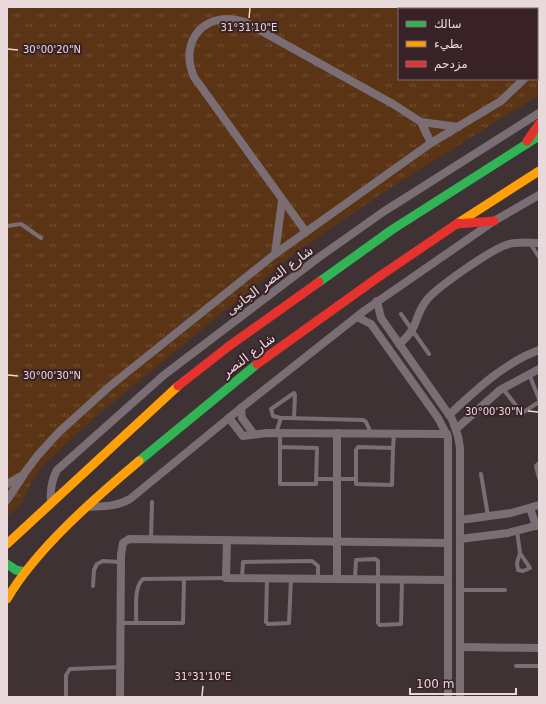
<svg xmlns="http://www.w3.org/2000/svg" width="546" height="704" font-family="'DejaVu Sans','Noto Sans Arabic',sans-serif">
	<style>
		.grass { fill: url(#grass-tufts); fill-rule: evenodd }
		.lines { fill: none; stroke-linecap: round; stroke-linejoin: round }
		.lane { stroke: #7a6e74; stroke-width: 4 }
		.street { stroke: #7a6e74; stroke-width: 8 }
		.fast { stroke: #30b455; stroke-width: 9 }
		.slow { stroke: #ff9f0a; stroke-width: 9 }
		.jam { stroke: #e5322d; stroke-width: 9 }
		.ticks { fill: none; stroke: #e9d9db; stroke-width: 1.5 }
		.labels { text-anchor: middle; stroke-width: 4; stroke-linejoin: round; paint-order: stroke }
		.street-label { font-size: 13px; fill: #e9d9db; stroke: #392227 }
		.ticks-label { font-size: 10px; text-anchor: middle; fill: #e9d9db; stroke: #392227; stroke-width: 4; stroke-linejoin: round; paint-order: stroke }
	</style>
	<defs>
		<pattern id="grass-tufts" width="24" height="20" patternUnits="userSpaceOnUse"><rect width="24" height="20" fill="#5a3414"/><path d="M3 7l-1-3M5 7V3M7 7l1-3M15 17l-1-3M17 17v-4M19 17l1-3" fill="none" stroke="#725136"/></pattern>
	</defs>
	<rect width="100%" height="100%" fill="#3e3234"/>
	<!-- grass -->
	<path class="grass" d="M7 7H539V95L384 192 299 250 100 413 45 463 34 477 22 503 7 518ZM399 9H537V79H399Z"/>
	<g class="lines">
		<!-- lane -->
		<g class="lane">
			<path d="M7 226 21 224 41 238"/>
			<path d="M530 243 539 257"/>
			<path d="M401 314 429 354"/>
			<path d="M529 374 539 399"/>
			<path d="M503 389 522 413 539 402"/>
			<path d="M281 418 273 416 271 409 294 393 295 395 294 418"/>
			<path d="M276 433 281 418H286L363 420 366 422 371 433"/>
			<path d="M280 447 317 448 316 484H280Z"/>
			<path d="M280 447V433"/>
			<path d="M358 447 393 448 392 485 356 484V450Z"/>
			<path d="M393 448 394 433"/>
			<path d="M539 463 536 466 539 478"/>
			<path d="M481 474 488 516"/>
			<path d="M317 479H356"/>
			<path d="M517 531 520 553 517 563 518 570 523 571 530 568 520 553"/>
			<path d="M151 538 152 502"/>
			<path d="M242 578 243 562 312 561 318 566V579"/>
			<path d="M267 578 266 622 268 624 289 623 291 579"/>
			<path d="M184 579 183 623H136C137 611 133 588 143 579L226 578"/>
			<path d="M355 579 356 560 375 559 378 561V623L380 625 401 624 402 580"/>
			<path d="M93 586 94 570 97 564 103 561 121 562"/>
			<path d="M460 590H505"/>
			<path d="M121 623H136"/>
			<path d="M516 666H539"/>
			<path d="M66 697V675L70 669 121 667"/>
		</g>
		<!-- street -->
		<g class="street">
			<path d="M537 65 539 62"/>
			<path d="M421 122 431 143"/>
			<path d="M306 232 194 77C178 40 206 9 245 22L393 104 421 122 458 127"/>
			<path d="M275 254 282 201"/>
			<path d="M377 301 381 318 452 419 458 436 460 448V697"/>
			<path d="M357 317 371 324 438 418 448 437V697"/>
			<path d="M399 344C420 327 413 318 426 301 435 288 491 250 506 245 516 241 528 243 539 243"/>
			<path d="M241 408 242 418 253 433"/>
			<path d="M449 415C476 390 504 363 539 350"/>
			<path d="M229 418 243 436 267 433 447 434"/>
			<path d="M456 429 500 390 539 369"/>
			<path d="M7 484 23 475 38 455 59 432 110 386 275 254 431 143 501 101 524 79"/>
			<path d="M7 500 23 476"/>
			<path d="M51 502C50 490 51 481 57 470L164 375 318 258 383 212 539 113"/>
			<path d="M87 507C103 506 116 507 130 499L241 408 364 311 494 221 539 195"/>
			<path d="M530 508 536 526"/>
			<path d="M460 520 511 513 539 505"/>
			<path d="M460 539 508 533 539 525"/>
			<path d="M227 540 226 578 448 580"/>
			<path d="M337 579V433"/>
			<path d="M460 647 539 648"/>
			<path d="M120 697 121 555 123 543 129 539 448 543"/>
		</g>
		<!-- fast -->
		<g class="fast">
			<path d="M319 282 393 229 539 136"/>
			<path d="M139 461 257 364"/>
			<path d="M7 564 16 570 25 572"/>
		</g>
		<!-- slow -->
		<g class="slow">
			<path d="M458 223 539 171"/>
			<path d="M7 544 178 386"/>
			<path d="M7 599C36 549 95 498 139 461"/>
		</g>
		<!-- jam -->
		<g class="jam">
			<path d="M527 141 539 124"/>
			<path d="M457 224 494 221"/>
			<path d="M257 364 377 278 458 223"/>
			<path d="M178 386 229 346 319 282"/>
		</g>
	</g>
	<!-- ticks -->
	<path class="ticks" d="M249 18 250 8M8 49 18 50M8 375 18 376M528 411 538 412M202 696 203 686"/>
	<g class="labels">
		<!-- street labels -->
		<g class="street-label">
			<text transform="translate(269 280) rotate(-37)" y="5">شارع النصر الجانبى</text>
			<text transform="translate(248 355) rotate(-37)" y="5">شارع النصر</text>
		</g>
	</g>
	<g class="ticks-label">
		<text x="249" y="31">31°31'10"E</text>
		<text x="52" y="53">30°00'20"N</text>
		<text x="52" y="379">30°00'30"N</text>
		<text x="494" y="415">30°00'30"N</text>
		<text x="203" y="680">31°31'10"E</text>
	</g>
	<!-- border -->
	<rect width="546" height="704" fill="none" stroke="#e9d9db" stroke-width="16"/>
	<!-- legend -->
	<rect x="398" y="8" width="140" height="72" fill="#392227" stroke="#7f6b6f"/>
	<rect x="406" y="21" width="20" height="6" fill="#30b455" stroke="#7f6b6f"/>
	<text x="434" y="28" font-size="12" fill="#e9d9db">سالك</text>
	<rect x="406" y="41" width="20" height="6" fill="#ff9f0a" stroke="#7f6b6f"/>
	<text x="434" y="48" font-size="12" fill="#e9d9db">بطيء</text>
	<rect x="406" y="61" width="20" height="6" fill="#e5322d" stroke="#7f6b6f"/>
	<text x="434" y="68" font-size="12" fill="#e9d9db">مزدحم</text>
	<!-- scale -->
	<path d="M410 688v6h106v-6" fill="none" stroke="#e9d9db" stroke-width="2"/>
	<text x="416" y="688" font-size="12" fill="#e9d9db" stroke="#392227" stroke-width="3" paint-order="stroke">100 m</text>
</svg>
